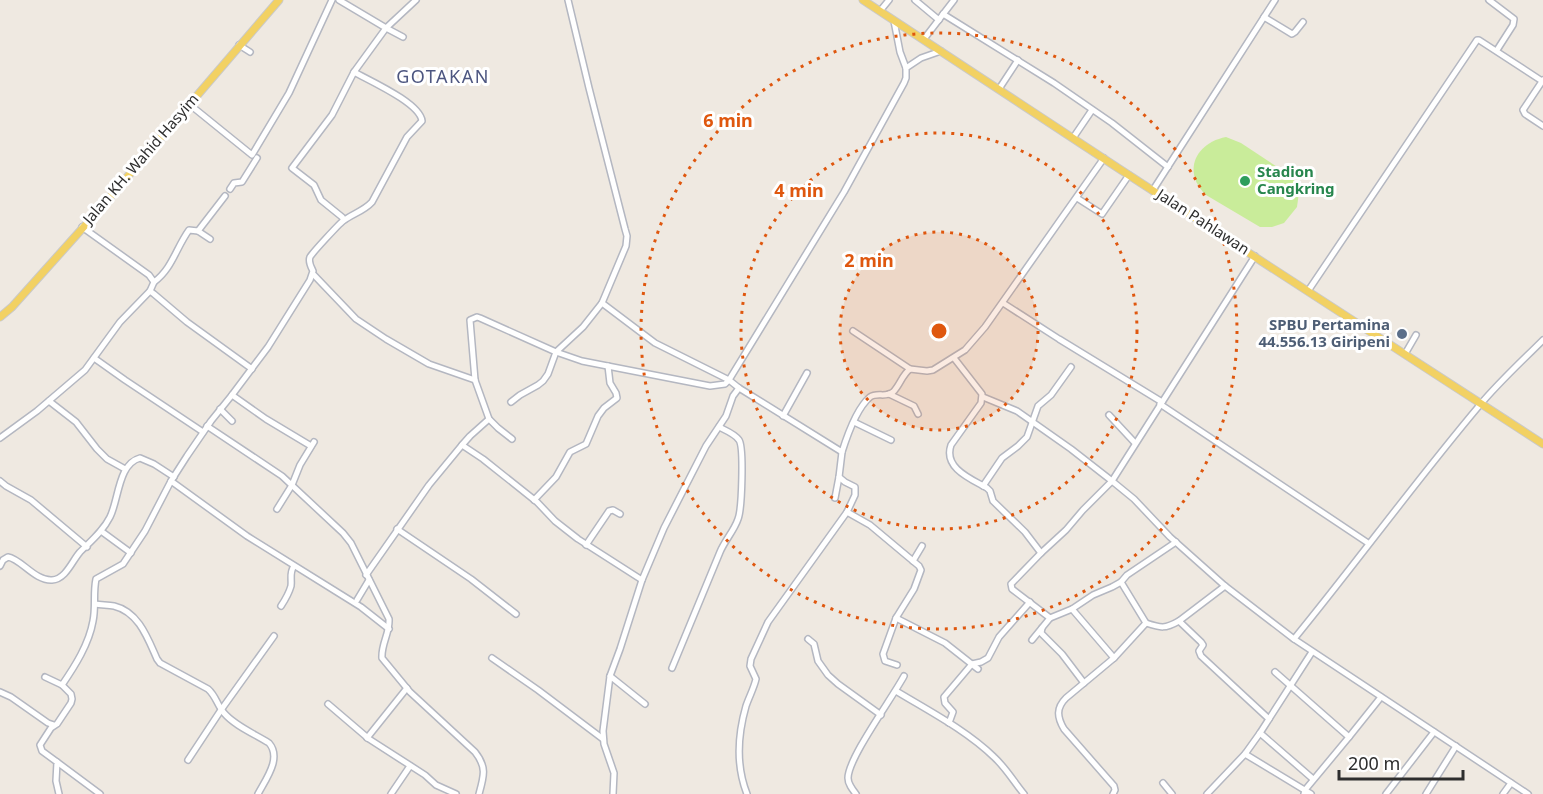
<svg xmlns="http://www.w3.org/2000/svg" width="1543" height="794" font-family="'Noto Sans',sans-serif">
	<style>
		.pitch { fill: #c9ec9a }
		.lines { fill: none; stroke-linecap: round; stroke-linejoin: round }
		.minor-casing { stroke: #b4b7c1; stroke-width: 8 }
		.major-casing { stroke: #c9c9c9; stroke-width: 9 }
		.minor { stroke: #fff; stroke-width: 5 }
		.major { stroke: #f2d163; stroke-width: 7 }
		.ring { fill: none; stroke: #df570e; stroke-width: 3; stroke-dasharray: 3 6 }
		.leisure-dot { fill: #2e9e5b; stroke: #fff; stroke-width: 2 }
		.service-dot { fill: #5c6f8a; stroke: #fff; stroke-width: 2 }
		.labels { text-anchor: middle; stroke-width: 6; stroke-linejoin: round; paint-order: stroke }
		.street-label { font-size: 15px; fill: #2e2e2e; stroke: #fff }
		.leisure-label { font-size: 15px; font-weight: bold; fill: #27864d; stroke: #fff; text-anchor: start }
		.service-label { font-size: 15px; font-weight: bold; fill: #4e5e75; stroke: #fff; text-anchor: end }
		.quarter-label { font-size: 18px; letter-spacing: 1.5px; fill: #4d5680; stroke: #fff }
		.centre { fill: #df570e; stroke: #fff; stroke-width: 3 }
		.ring-label { font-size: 18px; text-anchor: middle; font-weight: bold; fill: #df570e; stroke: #fff; stroke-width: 6; stroke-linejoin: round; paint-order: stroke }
	</style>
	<rect width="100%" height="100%" fill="#efe9e1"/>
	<!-- pitch -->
	<path class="pitch" d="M1226 137 1241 143 1294 178 1299 192 1297 207 1284 223 1272 227H1260L1206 195C1182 172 1195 143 1226 137Z"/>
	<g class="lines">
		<defs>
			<g id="minor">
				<path d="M339 0 386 28 354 72 332 115 292 168 314 185 321 200 342 217 344 220"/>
				<path d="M915 0 939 20"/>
				<path d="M1489 0 1514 19 1513 25 1497 50"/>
				<path d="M880 11 889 0"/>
				<path d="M943 14 1054 83 1112 123 1168 167"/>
				<path d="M1264 17 1292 34 1295 32 1303 22"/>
				<path d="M894 21 900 52 906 68"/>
				<path d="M403 37 386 28 416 0"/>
				<path d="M924 39 954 0"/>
				<path d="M239 45 250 52"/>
				<path d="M1543 80 1523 110 1525 114 1543 126"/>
				<path d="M999 89 1018 60"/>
				<path d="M189 104 252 155 289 93 332 0"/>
				<path d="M1073 138 1092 110"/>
				<path d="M230 189 234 183 242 182 257 158"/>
				<path d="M1153 190 1275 0"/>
				<path d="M1077 198 1102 214 1129 175"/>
				<path d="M82 227 149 275 154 282 150 291 154 294 187 322 252 369"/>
				<path d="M198 231 210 239"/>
				<path d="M313 274 356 319 386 339 429 364 475 380"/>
				<path d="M154 282C172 269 176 248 189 230L198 231 225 196"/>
				<path d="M1308 291 1477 40H1479L1542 81"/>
				<path d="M602 303 655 343 729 380 739 388 842 452C847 436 857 408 870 397 877 392 886 398 893 392 900 385 902 375 910 369L927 371 933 370 965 350 985 327 1104 158"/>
				<path d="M1003 303 1059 339 1162 402"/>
				<path d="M853 331 910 369"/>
				<path d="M1405 354 1416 335"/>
				<path d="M94 358 125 380 203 432"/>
				<path d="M954 358 982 394 981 403 951 445C943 468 971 479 987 488L990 491 993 501 1025 532 1041 553"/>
				<path d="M889 394 914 406 918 414"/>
				<path d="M232 395 266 419 311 446"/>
				<path d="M983 397 1017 411 1071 449 1112 481 1134 499 1170 537 1225 586 1294 639 1528 794"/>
				<path d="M49 401 76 422 97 449 107 459 125 469"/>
				<path d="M511 402 520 395 538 385 543 381 548 374 556 352 583 327 602 303 626 246 627 236 625 229 589 88 568 0"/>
				<path d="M1160 404 1368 543"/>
				<path d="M220 409 232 421"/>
				<path d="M1109 415 1135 443"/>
				<path d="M783 416 807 373"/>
				<path d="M854 422 891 440"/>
				<path d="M207 426 282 476 343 533 351 543 389 619C390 633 381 644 382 658L410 692 475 752C487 767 484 776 479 794"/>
				<path d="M0 438 37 411 85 370 120 322 150 291"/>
				<path d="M512 439 498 428 489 419 475 380 470 320 477 317 480 318 556 352 582 361 710 386 725 384 729 380 844 192 904 83 906 78V68L921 58 941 51"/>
				<path d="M462 445 470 436 489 419"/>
				<path d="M0 481 6 486 31 500 87 547"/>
				<path d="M171 481 247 536 361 607 389 629"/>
				<path d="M983 486 1002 458 1018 446 1027 437 1038 406 1051 395 1071 367"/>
				<path d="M835 498 839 477"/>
				<path d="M534 500 556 477 570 452 586 444 598 416 604 408 617 398 616 393 610 383 608 366"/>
				<path d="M277 509 292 485 300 465 314 442"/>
				<path d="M847 512 870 525 919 566 921 570 914 589 896 618 883 654 885 661 897 665"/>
				<path d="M397 529 471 579 516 614"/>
				<path d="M101 531 131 553"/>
				<path d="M1176 542 1127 575 1121 582 1146 623C1161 628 1165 629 1179 621"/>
				<path d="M586 545 609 511 613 510 620 514"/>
				<path d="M913 561 922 546"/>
				<path d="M0 566 3 560 8 557C21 559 35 581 52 580 66 579 72 561 80 552 91 541 103 531 110 517 119 499 118 464 140 458L154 464 174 477"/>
				<path d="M366 575 429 485 462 445 483 459 537 502 555 521 578 539 642 580"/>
				<path d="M1225 586 1179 621 1201 642 1203 645 1199 651 1201 656 1269 719"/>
				<path d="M357 600 369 580"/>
				<path d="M95 604C101 605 108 605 114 606 139 612 148 639 157 659L160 663 208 689C216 696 217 705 224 713 235 726 255 734 269 743 282 758 266 779 258 794"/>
				<path d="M281 606C285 600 289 593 291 586 292 578 289 573 294 566"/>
				<path d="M1072 609 1093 595 1112 587 1121 582"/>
				<path d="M896 618 945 643 978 669"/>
				<path d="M1146 623 1114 658 1072 609 1050 618 1012 589 1011 584 1041 553 1066 530 1083 510 1112 481 1255 256"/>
				<path d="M1042 628 1041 633 1062 654 1084 683"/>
				<path d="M808 639 814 644 818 661 828 675 838 684 881 715"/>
				<path d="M1294 639C1357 562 1415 482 1479 406 1499 382 1522 361 1543 340"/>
				<path d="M1032 640 1050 618"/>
				<path d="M492 658 538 690 603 739"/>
				<path d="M672 668 720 552C725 540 734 531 738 519 742 509 744 447 739 440 735 434 725 430 719 427"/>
				<path d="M1275 672 1349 737 1305 790 1304 794"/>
				<path d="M610 676 645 704"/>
				<path d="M45 677 62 685C75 666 89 644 93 621 96 607 93 593 96 579L123 564 145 531 171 481 187 456 211 421 232 395 268 347 310 280 313 271C311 267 308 262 310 257 313 252 338 225 343 221 352 214 364 211 372 202L407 137 422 121C420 103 370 81 354 72"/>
				<path d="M896 691C929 711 966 730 994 757 1006 768 1014 782 1024 794"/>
				<path d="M0 692 11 697 48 723 54 725"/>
				<path d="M328 704 369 739 425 775 436 785 456 794"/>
				<path d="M949 723 953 712 945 703 944 697 972 664 981 662 988 658 999 637 1030 602"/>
				<path d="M1260 733 1313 779"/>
				<path d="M1349 737 1381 697"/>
				<path d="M367 738 407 688"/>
				<path d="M1245 754 1311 794"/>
				<path d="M188 760 221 710 274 636"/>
				<path d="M57 762 100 794"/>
				<path d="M1163 783 1172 794"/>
				<path d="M59 794 56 781 57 762 42 751 40 745 51 728 57 724 71 703 72 699 71 694 62 685"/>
				<path d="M391 794 410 766"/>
				<path d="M613 794 614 773 604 744 603 731 610 676 620 649 642 580 664 528 706 446 726 416 733 396 739 388"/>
				<path d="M747 794C736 766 738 734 746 706 749 697 754 688 756 679L750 666 751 659 768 622 847 512 855 495V487L845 482 839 477 842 452"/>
				<path d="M856 794C852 789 848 784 848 778 848 758 893 697 904 676"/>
				<path d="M1113 794 1115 790 1114 786 1064 729C1057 717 1056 708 1066 698L1114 658"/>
				<path d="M1207 794 1245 754 1260 733 1312 652"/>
				<path d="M1386 794 1434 732"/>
				<path d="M1426 794 1456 746"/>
				<path d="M1503 794 1511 783"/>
			</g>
			<g id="major">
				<path d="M863 0 1121 170 1543 444"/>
				<path d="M0 317 12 307 98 211 279 0"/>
			</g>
		</defs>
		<!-- minor casing -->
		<use href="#minor" class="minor-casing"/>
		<!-- major casing -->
		<use href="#major" class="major-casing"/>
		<!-- minor -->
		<use href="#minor" class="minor"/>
		<!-- major -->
		<use href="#major" class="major"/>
	</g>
	<!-- distance rings -->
	<circle cx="939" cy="331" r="99" fill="#df570e" fill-opacity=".12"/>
	<g class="ring">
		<circle cx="939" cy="331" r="99"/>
		<circle cx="939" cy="331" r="198"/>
		<circle cx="939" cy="331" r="298"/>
	</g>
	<!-- markers -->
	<circle class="leisure-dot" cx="1245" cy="181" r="6"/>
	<circle class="service-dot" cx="1402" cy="334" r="6"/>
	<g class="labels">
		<!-- street labels -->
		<g class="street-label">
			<text transform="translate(141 159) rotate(-49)" y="5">Jalan KH. Wahid Hasyim</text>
			<text transform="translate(1203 222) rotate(33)" y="5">Jalan Pahlawan</text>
		</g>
		<!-- leisure labels -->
		<g class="leisure-label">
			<text x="1257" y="177">Stadion<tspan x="1257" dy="17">Cangkring</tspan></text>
		</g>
		<!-- service labels -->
		<g class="service-label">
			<text x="1390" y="330">SPBU Pertamina<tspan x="1390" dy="17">44.556.13 Giripeni</tspan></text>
		</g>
		<!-- quarter labels -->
		<g class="quarter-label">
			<text x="443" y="83">GOTAKAN</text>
		</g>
	</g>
	<circle cx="939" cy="331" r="9" class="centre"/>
	<g class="ring-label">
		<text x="728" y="127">6 min</text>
		<text x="799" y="197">4 min</text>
		<text x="869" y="267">2 min</text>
	</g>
	<!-- scale -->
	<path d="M1339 770v9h124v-9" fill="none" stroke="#2e2e2e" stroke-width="3"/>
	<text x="1348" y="770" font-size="18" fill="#2e2e2e" stroke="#ffffff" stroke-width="4.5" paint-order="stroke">200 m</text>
</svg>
